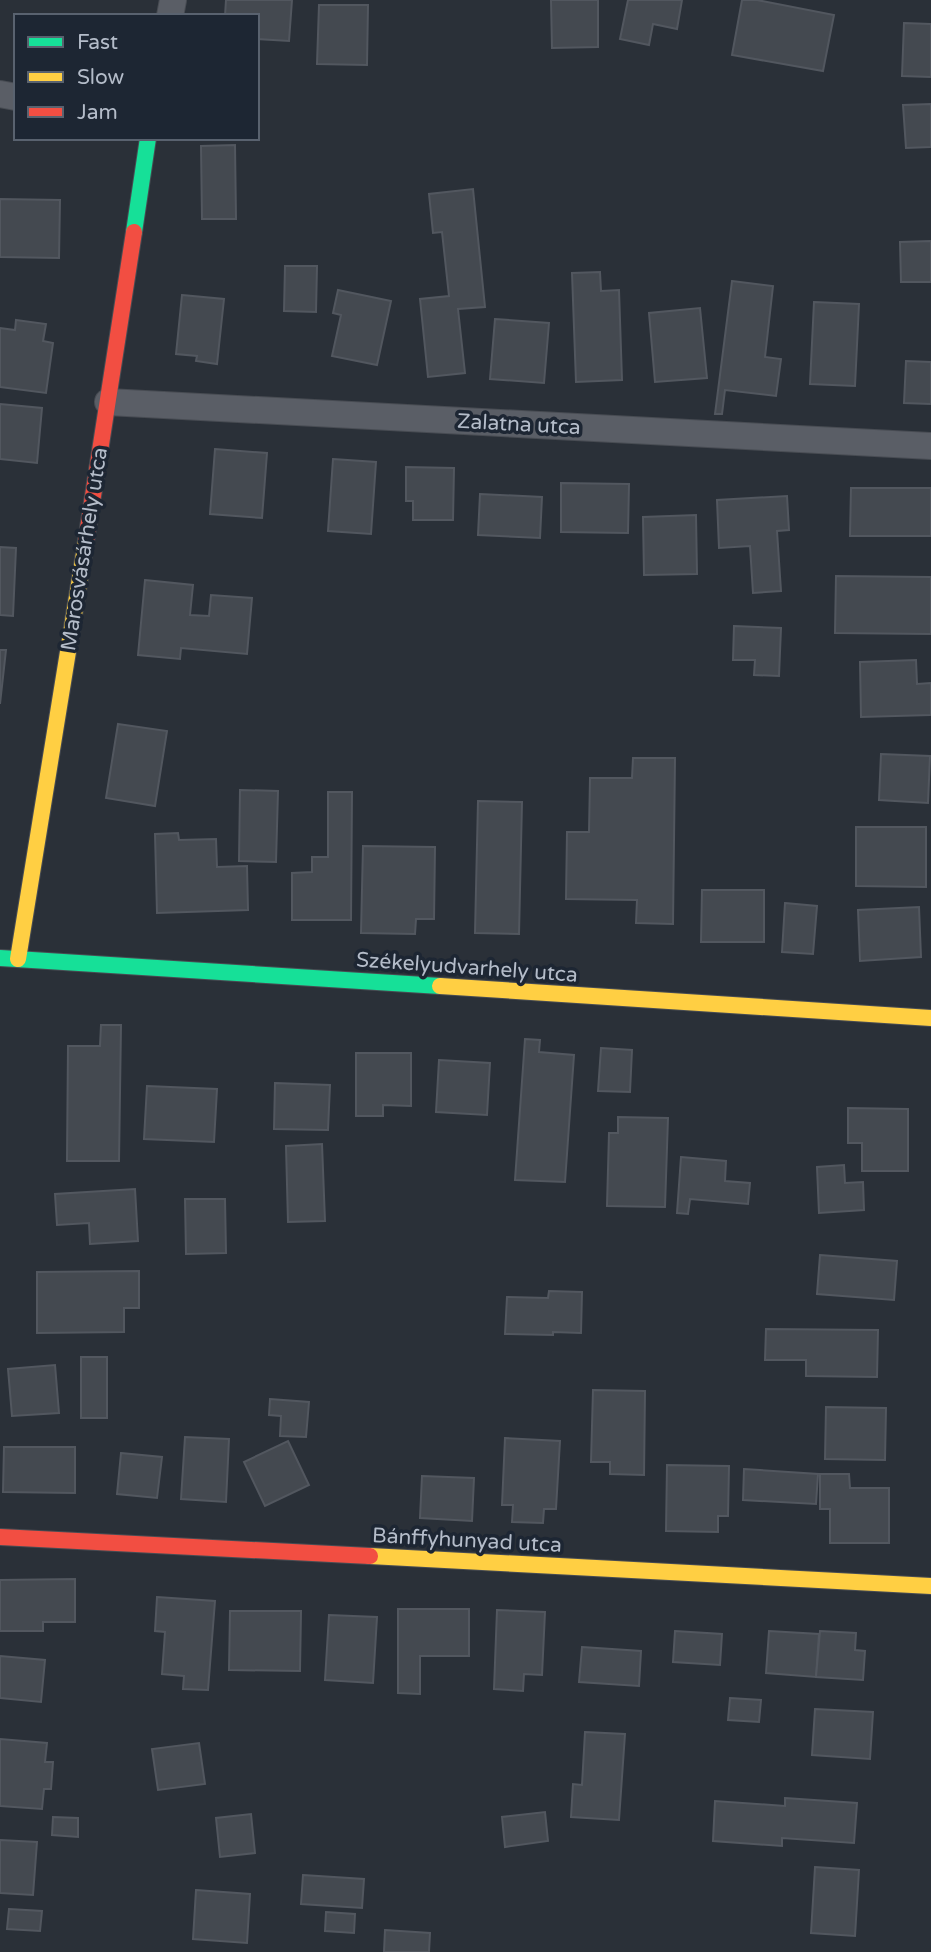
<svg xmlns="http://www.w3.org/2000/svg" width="931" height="1952" font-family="'Varela Round',sans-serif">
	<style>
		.building { fill: #444950; stroke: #52575f; stroke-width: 2 }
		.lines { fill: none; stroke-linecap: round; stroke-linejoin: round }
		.street-casing { stroke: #484c53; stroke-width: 28 }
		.fast-casing { stroke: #484c53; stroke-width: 18 }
		.slow-casing { stroke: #484c53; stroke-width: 18 }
		.jam-casing { stroke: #484c53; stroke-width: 18 }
		.street { stroke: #5a5e66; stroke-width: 26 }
		.fast { stroke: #16e098; stroke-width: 16 }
		.slow { stroke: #ffcf43; stroke-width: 16 }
		.jam { stroke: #f24e42; stroke-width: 16 }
		.labels { text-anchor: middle; stroke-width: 7; stroke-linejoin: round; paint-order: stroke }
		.street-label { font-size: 21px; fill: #b4bcc9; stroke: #1d2633 }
	</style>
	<rect width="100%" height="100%" fill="#2a3038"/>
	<!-- building -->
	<g class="building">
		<path d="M226 0H292L289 41 257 39V16H225Z"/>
		<path d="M551 0H598V47L552 48Z"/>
		<path d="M628 0H682L677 29 653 24 649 45 620 39Z"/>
		<path d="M742 0H757L834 15 823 71 732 55Z"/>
		<path d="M319 5H368L367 65 317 64Z"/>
		<path d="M904 23 931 24V77L902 76Z"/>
		<path d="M931 104V147L906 148 903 105Z"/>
		<path d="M235 145 236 219H202L201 146Z"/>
		<path d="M473 189 485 307 458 309 465 373 428 377 420 299 449 296 442 232 433 233 429 194Z"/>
		<path d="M0 199 60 200 59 258 0 257Z"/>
		<path d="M931 241V282H901L900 242Z"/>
		<path d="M285 266H317L316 312 284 311Z"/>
		<path d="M600 272 601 291 619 290 622 380 576 382 572 273Z"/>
		<path d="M732 281 773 286 765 357 781 359 776 396 725 390 722 414H715Z"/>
		<path d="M338 290 391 301 377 365 332 356 341 315 333 313Z"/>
		<path d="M182 295 224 299 217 364 196 361 197 356 176 354Z"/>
		<path d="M814 302 859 304 855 386 810 384Z"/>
		<path d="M700 308 707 378 655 382 649 313Z"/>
		<path d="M495 319 549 323 544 383 490 379Z"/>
		<path d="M16 320 46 324 43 341 53 343 46 393 0 387V328L15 330Z"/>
		<path d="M906 361 931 362V404L904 403Z"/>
		<path d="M0 404 42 408 37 463 0 459Z"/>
		<path d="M215 449 267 453 262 518 210 514Z"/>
		<path d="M333 459 376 462 371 534 328 531Z"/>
		<path d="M406 467 454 468 453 520H413V501H406Z"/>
		<path d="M561 483 629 484 628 533 561 532Z"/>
		<path d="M851 488H931V536H850Z"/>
		<path d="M480 494 542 497 540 538 478 535Z"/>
		<path d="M787 496 789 530 777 531 781 591 753 593 750 546 719 548 717 500Z"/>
		<path d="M696 515 697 574 644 575 643 517Z"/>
		<path d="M0 547 16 548 13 616 0 615Z"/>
		<path d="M836 576 931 577V634L835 633Z"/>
		<path d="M145 580 193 585 190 615 209 616 211 595 252 598 247 654 181 648 180 659 138 655Z"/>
		<path d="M734 626 781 628 779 676 754 675 755 660H733Z"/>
		<path d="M0 650H6L0 704Z"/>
		<path d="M916 660 917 684 931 683V715L861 717 860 662Z"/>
		<path d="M118 724 167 731 155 806 106 798Z"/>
		<path d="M881 754 930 756 928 803 879 800Z"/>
		<path d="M633 758H675L673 924 636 923 637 900 566 899 567 832H589L590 778H632Z"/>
		<path d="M240 790 278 791 276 862 239 861Z"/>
		<path d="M328 792H352L351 920H292V873L312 872V857H328Z"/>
		<path d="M478 801 522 802 519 934 475 933Z"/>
		<path d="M856 827H926V887L856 886Z"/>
		<path d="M178 833 179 840 216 839 217 867 247 866 248 910 157 913 155 834Z"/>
		<path d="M363 846 435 847 434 919H416L415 934 361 933Z"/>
		<path d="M702 890H764V942H701Z"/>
		<path d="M785 903 817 906 813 954 782 952Z"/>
		<path d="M919 907 921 957 860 961 858 910Z"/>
		<path d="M101 1025H121L119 1161H67L68 1046H100Z"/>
		<path d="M525 1039 540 1040 539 1052 574 1055 565 1182 515 1180Z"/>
		<path d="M601 1048 632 1050 630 1092 598 1091Z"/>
		<path d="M356 1053H411V1106L383 1105V1116H356Z"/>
		<path d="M439 1060 490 1063 487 1115 436 1112Z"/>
		<path d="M275 1083 330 1085 328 1130 274 1129Z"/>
		<path d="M147 1086 217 1089 214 1142 144 1139Z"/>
		<path d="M848 1108 908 1109V1171H862V1143H848Z"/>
		<path d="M618 1117 668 1118 665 1207 607 1206 609 1133H618Z"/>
		<path d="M322 1144 325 1221 288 1222 286 1146Z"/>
		<path d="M681 1157 726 1161 725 1181 750 1183 748 1204 690 1199 688 1214 677 1213Z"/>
		<path d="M844 1165 845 1183 863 1182 864 1210 819 1213 817 1167Z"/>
		<path d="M135 1189 138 1241 90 1244 89 1223 57 1225 55 1194Z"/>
		<path d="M185 1199H225L226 1253 186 1254Z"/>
		<path d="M820 1255 897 1261 894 1300 817 1294Z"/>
		<path d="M139 1271V1308H124V1332L37 1333V1272Z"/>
		<path d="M549 1291 582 1292 581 1333 553 1332V1335L505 1334 507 1297 548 1298Z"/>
		<path d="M766 1329 878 1330 877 1377 806 1376V1360H765Z"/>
		<rect x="81" y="1357" width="26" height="61"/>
		<path d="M55 1365 59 1413 12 1416 8 1369Z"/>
		<path d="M593 1390 645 1391 644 1475 610 1474V1462H591Z"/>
		<path d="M270 1399 309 1402 306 1437 280 1436 281 1416 269 1415Z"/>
		<path d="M826 1407 886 1408 885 1460 825 1459Z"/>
		<path d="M185 1437 229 1439 226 1502 181 1499Z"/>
		<path d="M505 1438 560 1441 556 1509H544L543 1523 512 1522 513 1505H502Z"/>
		<path d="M288 1441 309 1485 265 1506 244 1462Z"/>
		<path d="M4 1447H75V1493L3 1492Z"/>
		<path d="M121 1453 162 1457 157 1498 117 1494Z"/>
		<path d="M667 1465 729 1466 728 1516H718V1532L666 1531Z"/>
		<path d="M744 1469 818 1474 816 1504 743 1500Z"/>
		<path d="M820 1474H849L850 1488H889V1543H830V1509H820Z"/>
		<path d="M422 1476 474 1478 472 1521 420 1518Z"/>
		<path d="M75 1579V1622H43V1631H0V1580Z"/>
		<path d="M157 1597 215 1601 208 1690 183 1689 184 1676 162 1674 165 1632 155 1631Z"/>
		<path d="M398 1609H469V1656H420V1694L398 1693Z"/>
		<path d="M497 1610 545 1612 542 1675 524 1674 523 1691 494 1689Z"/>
		<path d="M230 1611H301L300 1671 229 1670Z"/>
		<path d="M329 1615 377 1617 373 1683 325 1680Z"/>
		<path d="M675 1631 722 1634 720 1665 673 1662Z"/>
		<path d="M769 1631 819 1634 816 1677 766 1673Z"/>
		<path d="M820 1631 856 1633 855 1650 865 1651 863 1680 816 1677Z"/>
		<path d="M582 1647 641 1651 639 1686 579 1682Z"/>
		<path d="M0 1656 45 1660 41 1702 0 1698Z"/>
		<path d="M730 1698 761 1700 759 1722 728 1720Z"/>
		<path d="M815 1709 873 1712 870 1759 812 1755Z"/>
		<path d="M585 1732 625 1734 619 1820 571 1817 573 1784 582 1785Z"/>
		<path d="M0 1739 47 1743 45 1762H53L51 1789H44L42 1809 0 1806Z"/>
		<path d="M199 1743 205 1784 158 1790 152 1749Z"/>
		<path d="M785 1798 857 1803 854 1843 782 1838V1846L713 1841 715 1801 785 1806Z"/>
		<path d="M545 1812 548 1841 505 1847 502 1817Z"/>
		<path d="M251 1814 255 1853 220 1857 216 1818Z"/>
		<path d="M53 1817 78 1818V1837L52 1835Z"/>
		<path d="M0 1840 37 1842 33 1895 0 1893Z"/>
		<path d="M815 1867 859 1870 855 1936 811 1933Z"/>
		<path d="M303 1875 364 1879 362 1908 301 1904Z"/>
		<path d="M196 1890 250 1894 247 1943 193 1939Z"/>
		<path d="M9 1909 42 1911 40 1931 7 1929Z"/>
		<path d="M326 1912 355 1914 354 1933 325 1931Z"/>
		<path d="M385 1930 430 1933 429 1952H384Z"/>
	</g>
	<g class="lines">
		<defs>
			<g id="street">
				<path d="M170 16 173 0"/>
				<path d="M0 94 16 97"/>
				<path d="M108 402 931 446"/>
			</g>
			<g id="fast">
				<path d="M134 232 148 138"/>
				<path d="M0 958 440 986"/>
			</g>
			<g id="slow">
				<path d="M18 959 86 541"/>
				<path d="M440 986 931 1018"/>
				<path d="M370 1556 931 1586"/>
			</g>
			<g id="jam">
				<path d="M86 541 134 232"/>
				<path d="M0 1537 370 1556"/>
			</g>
		</defs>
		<!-- street casing -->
		<use href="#street" class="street-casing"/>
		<!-- fast casing -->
		<use href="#fast" class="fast-casing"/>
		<!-- slow casing -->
		<use href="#slow" class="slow-casing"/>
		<!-- jam casing -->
		<use href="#jam" class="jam-casing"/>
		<!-- street -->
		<use href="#street" class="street"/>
		<!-- fast -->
		<use href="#fast" class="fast"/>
		<!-- slow -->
		<use href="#slow" class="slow"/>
		<!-- jam -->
		<use href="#jam" class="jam"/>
	</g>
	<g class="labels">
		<!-- street labels -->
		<g class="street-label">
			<text transform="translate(519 424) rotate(3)" y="7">Zalatna utca</text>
			<text transform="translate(84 549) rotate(-81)" y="7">Marosvásárhely utca</text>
			<text transform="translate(467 967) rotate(4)" y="7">Székelyudvarhely utca</text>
			<text transform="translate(467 1540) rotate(3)" y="7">Bánffyhunyad utca</text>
		</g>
	</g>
	<!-- legend -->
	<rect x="14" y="14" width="245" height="126" fill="#1d2633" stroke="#59626f" stroke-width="2"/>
	<rect x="28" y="37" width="35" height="10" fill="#16e098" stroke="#59626f" stroke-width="2"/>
	<text x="77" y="49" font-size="21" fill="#b4bcc9">Fast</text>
	<rect x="28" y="72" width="35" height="10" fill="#ffcf43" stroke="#59626f" stroke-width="2"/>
	<text x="77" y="84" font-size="21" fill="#b4bcc9">Slow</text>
	<rect x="28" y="107" width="35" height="10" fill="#f24e42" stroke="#59626f" stroke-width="2"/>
	<text x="77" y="119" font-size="21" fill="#b4bcc9">Jam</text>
</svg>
